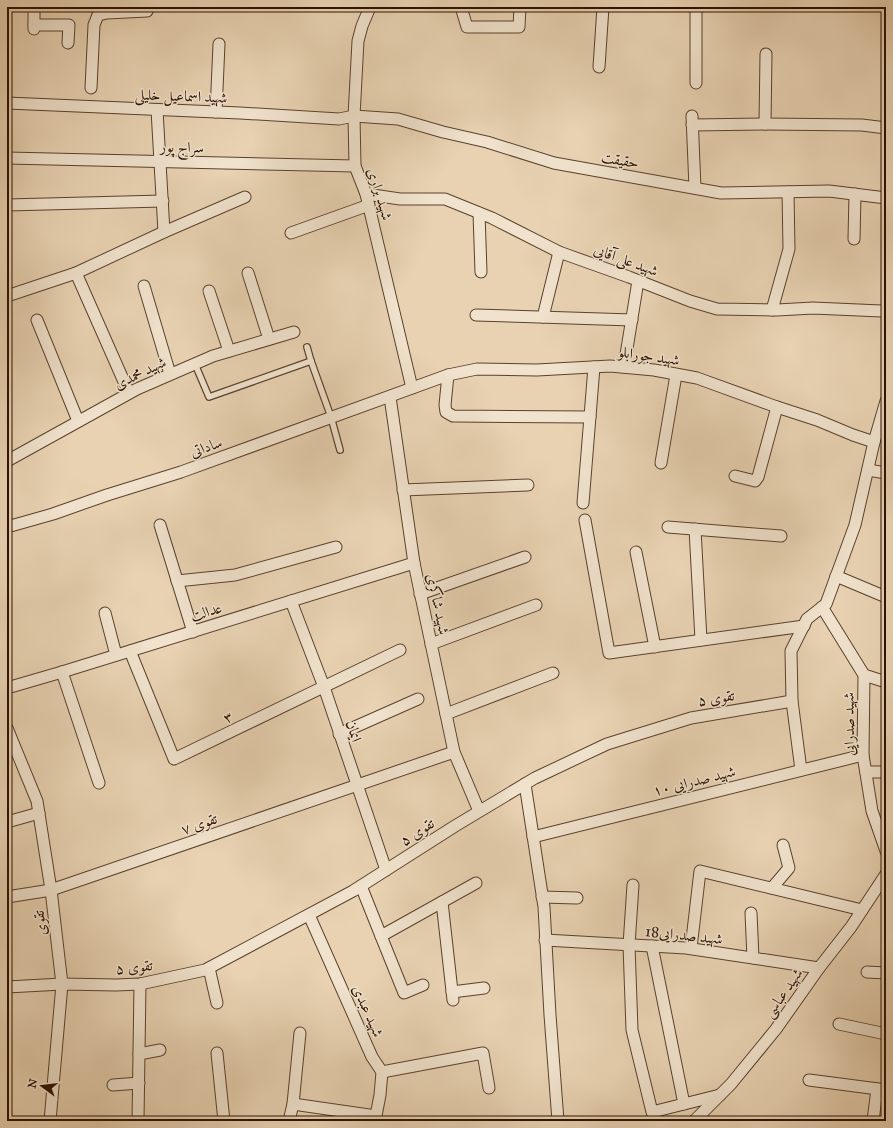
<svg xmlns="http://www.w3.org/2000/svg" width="893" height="1128" font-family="'IM FELL Great Primer',Amiri,serif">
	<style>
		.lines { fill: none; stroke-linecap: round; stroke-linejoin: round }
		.service-casing { stroke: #5b412c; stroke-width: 8 }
		.minor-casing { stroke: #5b412c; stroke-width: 13 }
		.service { stroke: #f0e2cd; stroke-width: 5.5 }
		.minor { stroke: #f0e2cd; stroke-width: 11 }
		.labels { text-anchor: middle; stroke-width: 3; stroke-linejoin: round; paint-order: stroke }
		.street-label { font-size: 15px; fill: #2c1100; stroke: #f0e2cd }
	</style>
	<rect width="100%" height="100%" fill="#e8d2b2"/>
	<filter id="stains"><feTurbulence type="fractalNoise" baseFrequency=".005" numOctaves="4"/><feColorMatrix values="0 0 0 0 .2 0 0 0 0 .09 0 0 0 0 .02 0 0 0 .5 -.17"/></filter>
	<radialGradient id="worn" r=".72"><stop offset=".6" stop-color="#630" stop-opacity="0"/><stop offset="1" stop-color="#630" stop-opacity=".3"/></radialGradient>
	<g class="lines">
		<defs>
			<g id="service">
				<path d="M307 347 311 361 331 417 340 450"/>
				<path d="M195 364 209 397 311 361"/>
			</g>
			<g id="minor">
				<path d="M370 7 362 26 358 41 354 116 355 166 366 194 412 388"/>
				<path d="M461 7 467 27H519L520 7"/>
				<path d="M34 25H69L68 43"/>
				<path d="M34 29V7"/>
				<path d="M599 67 603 7"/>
				<path d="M696 83V7"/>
				<path d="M91 88 94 25 98 15 107 13 147 11 149 7"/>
				<path d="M7 103 240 113 339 119 354 116 398 119 443 132 487 142 554 163 721 193 829 191 886 198"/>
				<path d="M157 110 164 232"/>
				<path d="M216 112 219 44"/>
				<path d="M692 116 695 188"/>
				<path d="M765 124 766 54"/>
				<path d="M692 125 765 124 862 125 886 128"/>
				<path d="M7 158 355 166"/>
				<path d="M366 194 400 199H445L492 218 559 252 629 277 690 301 717 309 777 310 813 308 881 311 886 310"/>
				<path d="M7 205 163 201"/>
				<path d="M479 213 481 272"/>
				<path d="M291 233 369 205"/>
				<path d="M854 239 855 194"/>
				<path d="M76 273 129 393"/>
				<path d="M248 273 269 339"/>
				<path d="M144 286 170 374"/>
				<path d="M209 291 229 351"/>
				<path d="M7 296 76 273 164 232 245 197"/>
				<path d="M772 310 789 249 788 192"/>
				<path d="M476 315 632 320"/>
				<path d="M543 317 559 252"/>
				<path d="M37 320 78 421"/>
				<path d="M624 367 638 281"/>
				<path d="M448 375 445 405 446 412 453 416 590 417"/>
				<path d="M390 397 414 563 454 752 479 811"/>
				<path d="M7 461 137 389 213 356 294 332"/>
				<path d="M661 463 676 375"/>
				<path d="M868 470 886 473"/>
				<path d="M735 476 755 481 758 477 777 407"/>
				<path d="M403 490 528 485"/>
				<path d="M583 503 594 367"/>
				<path d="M585 520 609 653 804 626"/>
				<path d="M160 525 193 632"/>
				<path d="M7 527 53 514 107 495 181 472 448 375 477 369 537 370 610 366 654 370 697 378 777 407 817 420 853 435 874 442"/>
				<path d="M668 527 781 536"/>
				<path d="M695 529 701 640"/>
				<path d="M636 552 655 647"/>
				<path d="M836 576 886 597"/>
				<path d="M177 581 235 575 336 547"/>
				<path d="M420 594 525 557"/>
				<path d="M291 601 324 687 386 870"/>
				<path d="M822 607 864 675 863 755 872 811 886 851"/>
				<path d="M105 613 116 655"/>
				<path d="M431 644 536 605"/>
				<path d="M130 651 174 759 400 650"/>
				<path d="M62 672 99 783"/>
				<path d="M864 675 886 682"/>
				<path d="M7 688 62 672 414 563"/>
				<path d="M446 714 553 673"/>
				<path d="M7 728 37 801 51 890 62 984 50 1121"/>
				<path d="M339 734 418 699"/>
				<path d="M801 770 792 701 791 651 807 619 826 604 855 525 874 442 886 401"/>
				<path d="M866 772H886"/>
				<path d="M525 784 544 907 550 1015 558 1121"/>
				<path d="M7 822 39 813"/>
				<path d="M533 837 863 755"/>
				<path d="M633 885 629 945 632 1030 652 1112 720 1095"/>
				<path d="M361 886 381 936 476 883"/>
				<path d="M772 888 789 868 783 845"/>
				<path d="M7 897 51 890 454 752"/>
				<path d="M542 897 577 898"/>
				<path d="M442 902 453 1000"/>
				<path d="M751 913 753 958"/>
				<path d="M309 915 372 1057 382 1072 380 1095 375 1121"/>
				<path d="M381 936 404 993 423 985"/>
				<path d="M545 940 686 948 819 968"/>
				<path d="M652 946 684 1104"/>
				<path d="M691 948 700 871 862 910"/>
				<path d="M209 968 217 1003"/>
				<path d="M867 972 886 973"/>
				<path d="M7 987 62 984 116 985 140 984 205 970 353 891 455 826 535 778 607 744 691 718 792 701"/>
				<path d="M452 992 484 988"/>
				<path d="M839 1024 886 1034"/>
				<path d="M217 1053 224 1121"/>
				<path d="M139 1054 160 1050"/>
				<path d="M382 1072 483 1053 489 1088"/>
				<path d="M809 1080 886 1090"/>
				<path d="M113 1085 139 1083"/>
				<path d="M293 1104 376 1116"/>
				<path d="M138 1121 140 984"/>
				<path d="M289 1121 293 1104 300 1033"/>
				<path d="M694 1121 731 1084 776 1029 819 968 851 927 886 874"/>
				<path d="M873 1121 877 1089"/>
			</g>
		</defs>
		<!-- service casing -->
		<use href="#service" class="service-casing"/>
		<!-- minor casing -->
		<use href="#minor" class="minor-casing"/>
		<!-- service -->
		<use href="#service" class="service"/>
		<!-- minor -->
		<use href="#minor" class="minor"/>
	</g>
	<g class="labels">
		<!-- street labels -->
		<g class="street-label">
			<text transform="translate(181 96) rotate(2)" y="5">شهید اسماعیل خلیلی</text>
			<text transform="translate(182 147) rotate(1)" y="5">سراج پور</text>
			<text transform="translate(620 160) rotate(10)" y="5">حقیقت</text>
			<text transform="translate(380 194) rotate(73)" y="5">شهید براری</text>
			<text transform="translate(626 260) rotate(20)" y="5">شهید علی آقایی</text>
			<text transform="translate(649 356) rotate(8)" y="5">شهید جورابلو</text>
			<text transform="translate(140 373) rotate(-26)" y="5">شهید محمدی</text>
			<text transform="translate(206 447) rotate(-20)" y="5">ساداتی</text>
			<text transform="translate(438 604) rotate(78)" y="5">شهید شاکری</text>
			<text transform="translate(206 612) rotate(-17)" y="5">عدالت</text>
			<text transform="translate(716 698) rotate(-9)" y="5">تقوی ۵</text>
			<text transform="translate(228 717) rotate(-26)" y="5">۳</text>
			<text transform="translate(849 724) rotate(-91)" y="5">شهید صدرایی</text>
			<text transform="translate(354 731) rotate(72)" y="5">ایمان</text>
			<text transform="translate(694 781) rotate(-14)" y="5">شهید صدرایی ۱۰</text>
			<text transform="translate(199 824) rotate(-19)" y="5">تقوی ۷</text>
			<text transform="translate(417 832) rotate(-33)" y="5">تقوی ۵</text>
			<text transform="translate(40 923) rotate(-97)" y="5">تقوی</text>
			<text transform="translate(684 935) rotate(6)" y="5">شهید صدرایی18</text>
			<text transform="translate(134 967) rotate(-6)" y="5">تقوی ۵</text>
			<text transform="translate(783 993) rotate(-55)" y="5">شهید عباسی</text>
			<text transform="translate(368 1011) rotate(66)" y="5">شهید عبدی</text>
		</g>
	</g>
	<!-- margin -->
	<rect width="893" height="1128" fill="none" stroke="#e8d2b2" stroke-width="24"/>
	<rect x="8" y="8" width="877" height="1112" fill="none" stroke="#2c1100" stroke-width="2"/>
	<rect x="12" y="12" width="869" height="1104" fill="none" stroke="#2c1100"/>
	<!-- north arrow -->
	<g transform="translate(42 1086) rotate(285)" stroke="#f0e2cd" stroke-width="3" paint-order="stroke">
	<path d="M0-3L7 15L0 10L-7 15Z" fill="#2c1100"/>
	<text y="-6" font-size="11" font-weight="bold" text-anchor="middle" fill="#2c1100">N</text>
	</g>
	<rect width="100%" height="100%" filter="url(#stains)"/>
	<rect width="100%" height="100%" fill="url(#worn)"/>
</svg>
